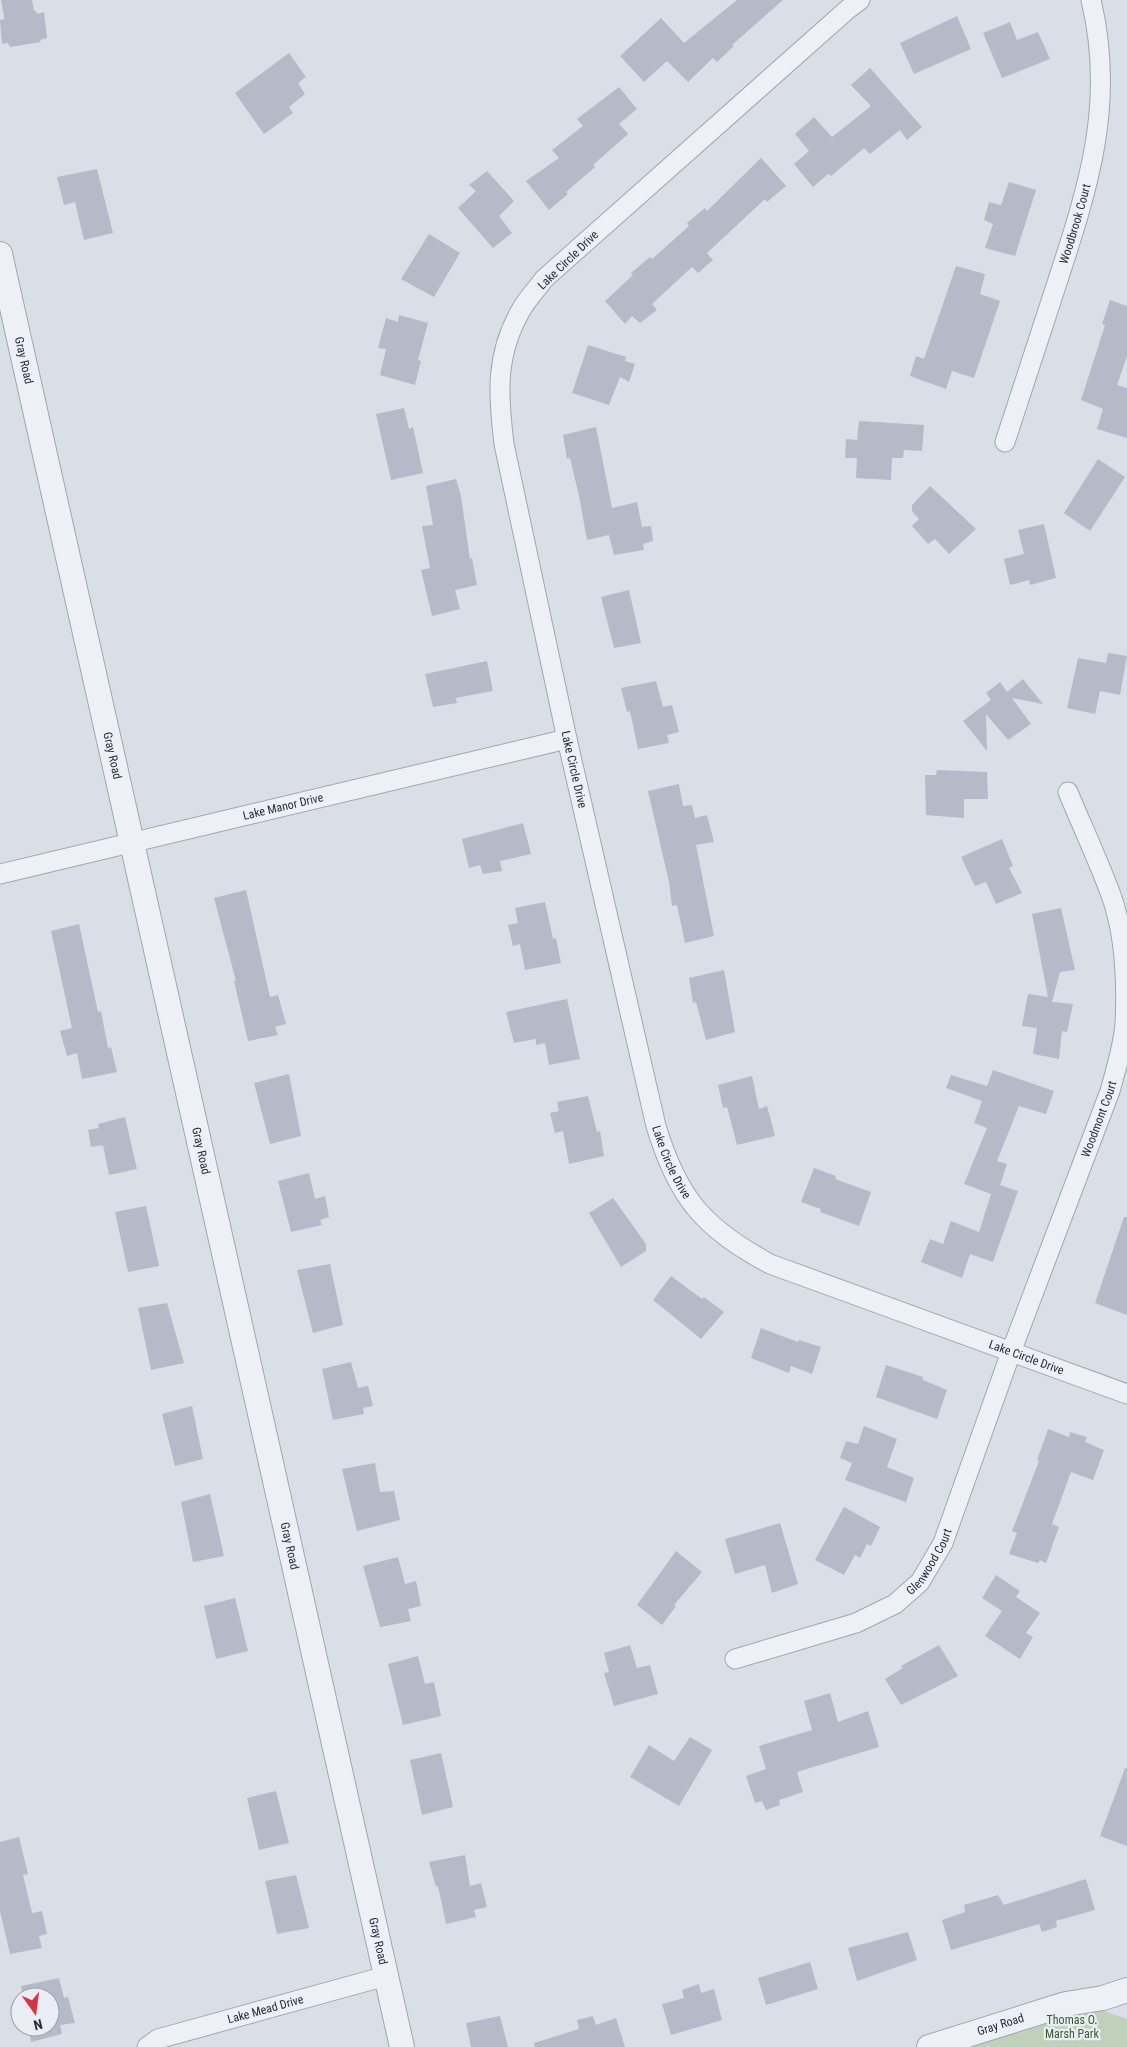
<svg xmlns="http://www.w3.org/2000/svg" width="1127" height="2047" font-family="'Roboto Condensed',sans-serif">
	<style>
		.green { fill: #bfd1bb }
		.building { fill: #b4bac7 }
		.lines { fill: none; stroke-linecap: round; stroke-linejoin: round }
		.minor-casing { stroke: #a0a6b1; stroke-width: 21 }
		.tertiary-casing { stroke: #a0a6b1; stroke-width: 26 }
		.minor { stroke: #edf0f5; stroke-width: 19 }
		.tertiary { stroke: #edf0f5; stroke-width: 24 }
		.labels { text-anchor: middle; stroke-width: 4.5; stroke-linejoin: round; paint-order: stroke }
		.street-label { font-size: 12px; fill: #242c3e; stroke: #eaeef4 }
		.park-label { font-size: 12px; fill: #365b30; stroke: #eaeef4 }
	</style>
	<rect width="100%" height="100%" fill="#dadfe7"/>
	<!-- green -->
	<path class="green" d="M1066 2004 1104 2011 1127 2019V2047H929Z"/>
	<!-- building -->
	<g class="building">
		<path d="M1 0H32L34 11H36L37 14 44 12 47 38 40 40 41 42 10 47 8 43 2 44 0 20 4 19V16Z"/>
		<path d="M737 0H783L732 45 734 46 717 62 713 58 688 82 667 61 644 82 620 56 661 18 684 43Z"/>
		<path d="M957 16 971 49 914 74 900 43Z"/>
		<path d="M1010 22 1017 40 1038 32 1050 59 1002 78 983 33Z"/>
		<path d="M289 53 306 77 298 83 305 94 289 107 293 113 264 134 235 93Z"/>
		<path d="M870 68 922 127 907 140 900 130 870 154 864 148 831 176 828 174 813 187 794 164 809 151 795 134 814 117 832 137 871 106 851 85Z"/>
		<path d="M619 87 637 109 619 124 628 134 593 165 595 167 566 192 568 194 549 210 526 181 559 158 552 150 583 126 577 119Z"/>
		<path d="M761 158 786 186 767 202 765 199 707 253 713 260 698 273 692 267 652 304 657 310 640 323 632 316 625 324 605 301 633 275 631 273 650 257 652 259 689 226 687 223 705 208 707 211Z"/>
		<path d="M97 169 113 233 84 240 75 202 64 205 57 177Z"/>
		<path d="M487 171 514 201 499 216 512 233 493 248 458 208 476 191 469 185Z"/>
		<path d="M1009 182 1036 190 1015 256 985 248 993 224 984 220 989 202 1001 205Z"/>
		<path d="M429 234 460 253 434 297 401 279Z"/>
		<path d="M956 266 985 274 980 294 1000 301 974 378 952 371 946 389 910 376 916 356 924 359Z"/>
		<path d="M1110 300 1127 306V356L1117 385 1127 388V438L1097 429 1103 409 1081 400 1105 325 1102 324Z"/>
		<path d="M399 315 428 323 418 360 421 361 415 385 380 375 386 349 378 348 386 318 398 322Z"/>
		<path d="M588 345 626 357 625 361 635 364 629 382 620 377 609 405 572 393Z"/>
		<path d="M404 408 409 429 413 427 423 473 391 480 376 414Z"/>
		<path d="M859 421 924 425 922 451 904 450 903 458H892L891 480 856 478 857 458H845L846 439 857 440Z"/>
		<path d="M596 427 612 508 637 502 642 527 651 526 653 541 643 544 644 550 614 555 609 535 587 540 579 496 570 458 567 459 563 435Z"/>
		<path d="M1098 459 1125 477 1090 531 1064 513Z"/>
		<path d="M456 479 461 496 470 559 472 558 477 585 455 590 460 609 432 616 421 570 430 568 422 526 433 525 426 486Z"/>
		<path d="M930 486 976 529 949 554 935 539 928 544 912 526 919 519 912 511V505Z"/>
		<path d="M1044 524 1056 578 1030 585 1029 580 1010 585 1004 559 1024 554 1018 530Z"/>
		<path d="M629 590 641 643 614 648 601 597Z"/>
		<path d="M1108 653 1127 656 1120 695 1100 691 1095 714 1067 708 1078 658 1106 663Z"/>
		<path d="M487 661 493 691 456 698 457 703 433 707 425 674Z"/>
		<path d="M1023 679 1043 704 1012 698 1031 724 1008 740 986 714 987 751 963 721 991 700 986 693 1000 682 1007 692Z"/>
		<path d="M656 681 663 707 672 705 679 732 667 735 669 743 638 749 630 711 627 712 621 688Z"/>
		<path d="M937 770 987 772 988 799H964V818L926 815 925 775H936Z"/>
		<path d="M679 784 683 806 692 805 695 818 707 815 714 842 696 845 714 936 685 943 677 905 672 906 669 882 648 791Z"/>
		<path d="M523 823 531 854 500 861 502 871 483 874 480 865 469 868 462 839Z"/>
		<path d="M1002 839 1013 866 1009 868 1022 893 996 904 986 882 975 886 961 857Z"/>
		<path d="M246 890 270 997 278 995 286 1024 275 1027 278 1035 248 1041 234 981H236L214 898Z"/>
		<path d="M545 902 553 939 556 938 561 963 525 970 520 944 513 946 508 925 518 923 515 908Z"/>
		<path d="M1061 908 1075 970 1060 972 1052 1002 1073 1004 1067 1032 1062 1031 1059 1059 1033 1054 1037 1028 1022 1026 1028 994 1048 997 1032 914Z"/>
		<path d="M79 924 98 1012 101 1011 108 1048 111 1047 117 1072 82 1079 77 1053 67 1056 60 1031 72 1028 51 931Z"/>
		<path d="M724 970 735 1032 706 1040 696 1002 693 1003 689 978Z"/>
		<path d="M567 999 580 1059 549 1065 545 1043 536 1045V1039L514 1043 506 1012Z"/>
		<path d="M993 1070 1054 1091 1046 1114 1019 1106 997 1161 1007 1164 1000 1185 1018 1191 993 1262 970 1254 962 1278 921 1262 930 1239 943 1244 951 1221 979 1232 991 1194 964 1184 987 1128 974 1123 982 1101 946 1088 951 1075 987 1086Z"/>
		<path d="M289 1074 301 1136 270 1144 254 1083Z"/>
		<path d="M752 1076 759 1109 767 1106 775 1136 737 1145 727 1107 723 1108 718 1085Z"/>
		<path d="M588 1096 597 1132 600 1131 604 1156 569 1164 563 1131 555 1133 550 1113 559 1111 557 1102Z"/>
		<path d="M125 1117 137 1169 109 1175 103 1145 91 1147 88 1130 99 1128 98 1124Z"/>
		<path d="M814 1168 836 1176 835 1179 871 1192 859 1226 820 1212 821 1209 801 1202Z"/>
		<path d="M309 1173 315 1199 325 1196 329 1217 320 1220 322 1225 291 1232 278 1181Z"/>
		<path d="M613 1198 646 1244V1251L621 1267 589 1213Z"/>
		<path d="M146 1206 159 1266 128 1272 115 1212Z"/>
		<path d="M1124 1217H1127V1315L1095 1303Z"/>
		<path d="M330 1264 343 1325 313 1333 297 1270Z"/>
		<path d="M671 1276 702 1299 704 1297 724 1312 701 1339 653 1300Z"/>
		<path d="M167 1303 184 1363 151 1370 138 1308Z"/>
		<path d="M761 1328 798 1342 799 1340 821 1347 812 1374 791 1366 789 1373 751 1358Z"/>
		<path d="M351 1362 358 1388 368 1386 373 1406 363 1408 364 1414 333 1420 322 1369Z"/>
		<path d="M886 1365 923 1377V1380L947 1390 937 1419 876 1397Z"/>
		<path d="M192 1406 203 1459 175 1466 162 1414Z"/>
		<path d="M864 1426 897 1439 887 1467 914 1478 906 1502 845 1480 852 1463 840 1458 846 1441 858 1444Z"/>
		<path d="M1048 1429 1069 1437 1070 1432 1087 1437 1085 1442 1104 1450 1093 1480 1071 1472 1052 1524 1059 1527 1046 1563 1040 1560 1038 1563 1009 1554 1017 1533 1012 1531 1039 1461 1037 1460Z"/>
		<path d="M375 1463 380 1492 394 1491 400 1520 357 1531 342 1469Z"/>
		<path d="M210 1494 224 1556 193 1562 181 1502Z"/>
		<path d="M844 1507 880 1527 871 1546 867 1544 860 1558 855 1555 844 1575 815 1560Z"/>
		<path d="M780 1523 798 1584 772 1593 765 1565 735 1574 725 1539Z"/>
		<path d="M676 1551 702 1572 674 1605 676 1606 662 1625 637 1605Z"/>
		<path d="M398 1557 405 1584 416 1581 421 1606 408 1609 411 1621 380 1627 363 1566Z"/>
		<path d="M996 1575 1020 1591 1016 1597 1040 1613 1026 1633 1033 1637 1020 1659 985 1636 1002 1611 982 1598Z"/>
		<path d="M235 1598 248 1651 216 1659 204 1606Z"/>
		<path d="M630 1645 637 1668 650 1665 658 1694 614 1706 604 1673 609 1672 604 1653Z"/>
		<path d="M939 1645 958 1676 901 1705 885 1679 903 1668 901 1666Z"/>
		<path d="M418 1656 425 1684 434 1682 441 1716 403 1725 388 1664Z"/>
		<path d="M830 1693 838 1722 868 1711 879 1747 797 1772 803 1792 779 1800 780 1805 766 1810 762 1801 755 1803 746 1776 766 1769 759 1746 812 1730 804 1701Z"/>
		<path d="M690 1737 712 1750 679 1806 630 1777 649 1745 674 1761Z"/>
		<path d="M441 1753 453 1807 422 1815 410 1760Z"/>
		<path d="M1125 1768 1127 1769V1846L1100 1836Z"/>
		<path d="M276 1791 289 1843 259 1850 247 1798Z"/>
		<path d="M19 1837 28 1874 23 1875 32 1913 42 1911 47 1934 39 1936 42 1948 10 1954 0 1911V1842Z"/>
		<path d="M465 1855 470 1886 481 1883 487 1907 474 1910 476 1917 446 1924 438 1886 436 1887 429 1862Z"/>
		<path d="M296 1875 309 1928 277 1934 265 1881Z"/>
		<path d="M1086 1879 1095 1910 1056 1921 1057 1927 1042 1932 1039 1924 951 1950 942 1920 965 1912 964 1905 998 1895 1004 1905Z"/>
		<path d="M908 1932 917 1960 857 1981 848 1948Z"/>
		<path d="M810 1962 818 1989 766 2005 758 1978Z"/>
		<path d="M59 1978 64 1998 68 1997 75 2023 60 2025 62 2034 31 2042 29 2027H50V1997H23L21 1986Z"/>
		<path d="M699 1984 701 1993 714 1989 722 2020 671 2035 662 2004 684 1998 682 1990Z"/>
		<path d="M500 2016 508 2047H471L466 2023Z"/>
		<path d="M593 2016 596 2025 616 2018 625 2047H535L534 2043 579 2029 577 2020Z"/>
	</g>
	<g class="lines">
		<defs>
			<g id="minor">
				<path id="s1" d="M860 0 848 9 544 279C537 289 527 299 521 310 495 355 498 395 504 444L567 739 656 1126C678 1199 704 1228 770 1264L1127 1394"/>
				<path id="s2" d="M1005 442C1022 390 1039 338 1056 286 1088 188 1116 104 1091 0"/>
				<path id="s3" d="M0 874 567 739"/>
				<path id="s4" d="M735 1659 856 1623 895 1604 920 1582 943 1543 1011 1352 1110 1091C1116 1069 1123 1047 1125 1024 1127 983 1125 934 1111 895 1098 860 1082 826 1068 792"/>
				<path id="s5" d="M147 2047 158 2039 386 1976"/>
			</g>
			<g id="tertiary">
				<path id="s6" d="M0 254 402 2047"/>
				<path id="s7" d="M929 2047 1066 2004 1103 1998 1127 1990"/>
			</g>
		</defs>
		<!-- minor casing -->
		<use href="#minor" class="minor-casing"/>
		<!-- tertiary casing -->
		<use href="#tertiary" class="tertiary-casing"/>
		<!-- minor -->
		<use href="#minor" class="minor"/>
		<!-- tertiary -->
		<use href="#tertiary" class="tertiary"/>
	</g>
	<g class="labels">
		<!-- street labels -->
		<g class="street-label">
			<text dy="4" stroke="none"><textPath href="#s2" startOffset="229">Woodbrook Court</textPath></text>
			<text transform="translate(568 260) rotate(-44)" y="4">Lake Circle Drive</text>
			<text dy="4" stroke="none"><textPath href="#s6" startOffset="109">Gray Road</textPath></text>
			<text dy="4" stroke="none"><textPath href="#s6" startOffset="514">Gray Road</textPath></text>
			<text dy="4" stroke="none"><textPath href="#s1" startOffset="931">Lake Circle Drive</textPath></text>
			<text dy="4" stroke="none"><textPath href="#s3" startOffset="291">Lake Manor Drive</textPath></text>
			<text dy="4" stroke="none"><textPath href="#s4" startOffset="700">Woodmont Court</textPath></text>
			<text dy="4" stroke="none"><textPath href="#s6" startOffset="919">Gray Road</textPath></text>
			<text dy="4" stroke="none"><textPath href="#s1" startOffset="1336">Lake Circle Drive</textPath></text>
			<text dy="4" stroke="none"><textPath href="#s1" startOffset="1755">Lake Circle Drive</textPath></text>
			<text dy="4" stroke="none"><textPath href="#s6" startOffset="1324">Gray Road</textPath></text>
			<text dy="4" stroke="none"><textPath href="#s4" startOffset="225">Glenwood Court</textPath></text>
			<text dy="4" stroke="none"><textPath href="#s6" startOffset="1729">Gray Road</textPath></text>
			<text dy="4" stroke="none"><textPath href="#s5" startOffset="125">Lake Mead Drive</textPath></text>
			<text dy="4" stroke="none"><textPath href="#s7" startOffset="75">Gray Road</textPath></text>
		</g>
		<!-- park labels -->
		<g class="park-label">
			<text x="1072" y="2024">Thomas O.<tspan x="1072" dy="14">Marsh Park</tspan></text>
		</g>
	</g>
	<!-- north arrow -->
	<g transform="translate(35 2012) rotate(166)"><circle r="24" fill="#eaeef4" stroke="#9ba0ab"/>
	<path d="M0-4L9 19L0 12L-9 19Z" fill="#d93243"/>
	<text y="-8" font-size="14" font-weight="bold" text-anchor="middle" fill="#242c3e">N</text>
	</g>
</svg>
